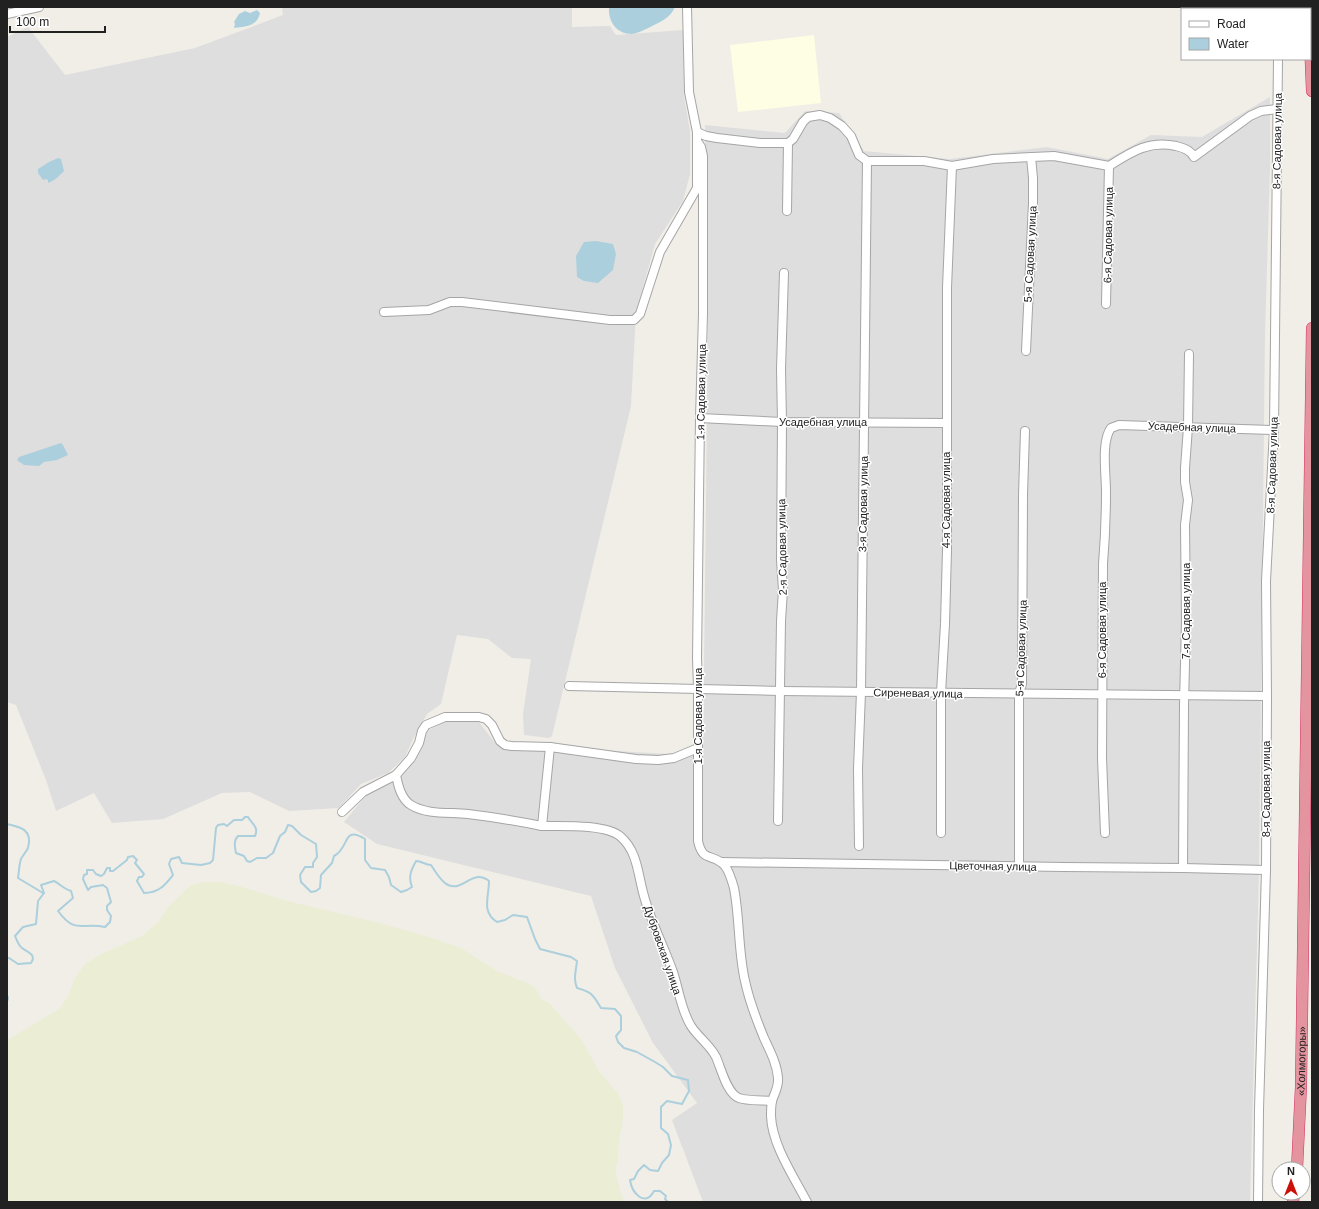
<svg xmlns="http://www.w3.org/2000/svg" width="1319" height="1209" font-family="Arial,sans-serif">
	<style>
		.residential { fill: #dfdede }
		.education { fill: #fdfee4 }
		.farmland { fill: #ebeed5 }
		.water { fill: #abcfdc }
		.lines { fill: none; stroke-linecap: round; stroke-linejoin: round }
		.stream { stroke: #abcfdc; stroke-width: 2 }
		.minor-casing { stroke: #a5a5a5; stroke-width: 10 }
		.highway-casing { stroke: #d52f61; stroke-width: 12 }
		.minor { stroke: #fff; stroke-width: 8 }
		.highway { stroke: #e4949f; stroke-width: 11 }
		.labels { text-anchor: middle; stroke-width: 3; stroke-linejoin: round; paint-order: stroke }
		.street-label { font-size: 11px; fill: #212121; stroke: #fff }
	</style>
	<rect width="100%" height="100%" fill="#f1eee8"/>
	<!-- residential -->
	<g class="residential">
		<path d="M282 7H572V27L610 26 616 35 683 30 684 96 690 131V174L683 201 655 244 636 313 631 406 552 736 549 738 524 735 523 714 531 659 512 658 488 639 457 635 441 704 427 714 414 737 405 757 388 773 361 784 339 808 289 811 250 792 222 793 163 819 112 823 94 793 56 811 46 780 16 705 7 702V37L28 27 65 75 195 48 283 15Z"/>
		<path d="M1270 97V167L1265 336 1259 873 1250 1202H703L672 1120 697 1103 653 1043 615 968 591 896 377 844 344 822 367 794 404 772 429 730 444 722H479L496 744 703 756 708 325 705 125 785 133 805 111 839 113 864 151 950 159 1047 147 1108 159 1151 135 1202 137Z"/>
	</g>
	<!-- education -->
	<path class="education" d="M814 35 821 103 738 112 730 45Z"/>
	<!-- farmland -->
	<path class="farmland" d="M202 882H220L238 886 292 902 384 924 432 938 461 948 497 971 532 985 536 989 542 1000 548 1002 552 1006 581 1039 599 1071 619 1095 623 1106V1118L619 1142 618 1160 616 1167V1173L620 1191 624 1202H7V1040L59 1009 68 996 74 980 84 965 99 955 142 936 159 921 169 906 191 885Z"/>
	<!-- water -->
	<g class="water">
		<path d="M609 7H675C670 18 662 21 652 26 646 29 639 33 632 34 616 34 608 21 609 7Z"/>
		<path d="M257 10 260 13C257 27 245 26 234 28L235 24 234 22 239 14 245 11 250 13Z"/>
		<path d="M58 158 61 159 64 171C59 176 54 181 48 183V180L46 179 43 180 38 173V169L49 162Z"/>
		<path d="M596 241 613 244 616 254 613 270 598 283 584 281 577 277 576 256 584 242Z"/>
		<path d="M61 443 63 445 68 455 57 460 44 462 39 466 24 465 17 460 19 457Z"/>
	</g>
	<g class="lines">
		<!-- stream -->
		<g class="stream">
			<path d="M7 824C21 827 33 830 28 848 26 852 23 855 21 859 19 865 19 872 18 878L43 893"/>
			<path d="M44 893 41 885 54 881C60 884 64 889 71 891L73 898 58 911C76 935 81 922 105 927L110 922 111 916 107 910V906L111 902 107 888 103 885 91 887 88 890 83 879 84 875 87 874V870H93L96 874 101 876 104 874 107 868H110V871H113L127 860 128 857 133 856 137 860 135 863 144 874 142 877H139L137 881 144 893C159 893 165 885 173 875L169 864 171 859 179 857 182 863 201 865 210 863 213 860 216 828 218 825 224 824 227 826 234 820H242L245 817H248C252 824 259 827 255 836H238C233 841 235 848 236 853L244 856 247 861 250 862 257 858H266L273 853 280 836 285 832 288 825 292 826 301 835 316 844 317 857 313 863V867H305L300 875 301 882 311 892 316 891 320 888 321 875 332 863 334 856C350 848 342 825 365 839V860L371 868 385 870 389 877 391 885 401 892 407 890 412 887C408 877 411 870 416 861 422 861 425 865 431 865 435 871 441 882 448 885 464 892 472 868 489 881 489 897 481 912 497 922L505 920 513 915 527 917 535 939 540 949 571 957 577 961C576 971 573 979 577 988 592 992 593 995 601 1008L615 1009 621 1016V1030L616 1036 618 1042 624 1048 637 1052 655 1062 663 1067 672 1076 688 1080 689 1091 682 1104 667 1101 661 1107V1128L668 1134 671 1145 669 1155 662 1163 658 1171 650 1170 644 1165 638 1171 634 1179 630 1180C632 1193 645 1208 654 1191H660L666 1196 665 1199 668 1202"/>
			<path d="M7 958H9L18 964 31 963C37 954 27 952 22 948 18 945 17 940 15 936L23 927 36 924 38 901 44 893"/>
			<path d="M7 995 8 998 7 1002"/>
		</g>
		<defs>
			<g id="minor">
				<path d="M687 7 689 92 697 132V141L701 147 703 156V314L700 418 697 658 698 688V841C703 864 713 852 725 866 729 871 732 881 734 888 740 919 738 951 745 981 749 1000 757 1021 764 1038 770 1051 777 1064 778 1078 779 1087 774 1094 772 1101 771 1106 771 1112 771 1116 772 1145 794 1177 807 1202"/>
				<path d="M1278 7V9"/>
				<path d="M7 14 39 7"/>
				<path d="M697 132 706 136 717 138 760 143H788L793 139 803 122 808 117 820 115 830 118 842 126 851 136 859 155 867 161H924L952 166 993 159 1054 156 1109 166C1131 152 1149 140 1176 146 1184 148 1190 150 1194 157L1250 116 1261 111 1277 109"/>
				<path d="M787 211 788 143"/>
				<path d="M1106 304 1109 166"/>
				<path d="M384 312 429 310 450 302H462L610 320H634L640 314 660 252 697 188V144"/>
				<path d="M1026 351 1033 203V178L1031 157"/>
				<path d="M700 418 782 422 946 423"/>
				<path d="M569 686 780 691 1267 696"/>
				<path d="M396 775C398 785 401 799 411 805 427 815 450 812 468 814 493 817 517 821 542 826L550 747"/>
				<path d="M342 812 363 792 396 775 411 758 419 743 422 731 426 725 445 717H479L486 719 492 725 500 741 505 745 512 746 550 747 636 759 658 760 674 758 698 748"/>
				<path d="M778 821 781 621 783 590 781 560 782 422 781 369 784 273"/>
				<path d="M542 826C562 826 607 824 621 837 638 852 638 876 644 896 651 922 664 947 673 972 679 990 681 1010 691 1026 698 1037 710 1045 716 1057 721 1068 727 1094 739 1098 746 1101 764 1100 772 1101"/>
				<path d="M941 833V693L945 624 947 550V288L952 166"/>
				<path d="M1105 833 1102 758 1103 564C1105 540 1106 515 1106 491 1106 474 1101 441 1111 428L1119 425 1274 430"/>
				<path d="M859 846 858 769 861 692 867 161"/>
				<path d="M721 862 1064 867 1183 868 1266 870"/>
				<path d="M1019 866V693L1022 684 1023 495 1025 431"/>
				<path d="M1183 868 1184 705 1186 621 1185 525 1188 500 1185 482V468L1188 427 1189 354"/>
				<path d="M1258 1202 1259 1110 1266 870 1267 696 1266 581 1274 430 1278 59"/>
			</g>
			<g id="highway">
				<path d="M1307 7V9"/>
				<path d="M1310 43 1312 91"/>
				<path id="s1" d="M1297 1169 1301 1086 1312 328"/>
				<path d="M1293 1202 1294 1193"/>
			</g>
		</defs>
		<!-- minor casing -->
		<use href="#minor" class="minor-casing"/>
		<!-- highway casing -->
		<use href="#highway" class="highway-casing"/>
		<!-- minor -->
		<use href="#minor" class="minor"/>
		<!-- highway -->
		<use href="#highway" class="highway"/>
	</g>
	<g class="labels">
		<!-- street labels -->
		<g class="street-label">
			<text transform="translate(1277 141) rotate(-89)" y="4">8-я Садовая улица</text>
			<text transform="translate(1108 235) rotate(-89)" y="4">6-я Садовая улица</text>
			<text transform="translate(1030 254) rotate(-87)" y="4">5-я Садовая улица</text>
			<text transform="translate(701 392) rotate(-89)" y="4">1-я Садовая улица</text>
			<text x="823" y="426">Усадебная улица</text>
			<text transform="translate(1192 427) rotate(2)" y="4">Усадебная улица</text>
			<text transform="translate(1272 465) rotate(-88)" y="4">8-я Садовая улица</text>
			<text transform="translate(946 500) rotate(-90)" y="4">4-я Садовая улица</text>
			<text transform="translate(863 504) rotate(-89)" y="4">3-я Садовая улица</text>
			<text transform="translate(782 547) rotate(-91)" y="4">2-я Садовая улица</text>
			<text transform="translate(1186 611) rotate(-90)" y="4">7-я Садовая улица</text>
			<text transform="translate(1102 630) rotate(-90)" y="4">6-я Садовая улица</text>
			<text transform="translate(1021 648) rotate(-88)" y="4">5-я Садовая улица</text>
			<text transform="translate(918 693) rotate(1)" y="4">Сиреневая улица</text>
			<text transform="translate(698 716) rotate(-90)" y="4">1-я Садовая улица</text>
			<text transform="translate(1266 789) rotate(-90)" y="4">8-я Садовая улица</text>
			<text transform="translate(993 866) rotate(1)" y="4">Цветочная улица</text>
			<text transform="translate(663 950) rotate(71)" y="4">Дубровская улица</text>
			<text dy="4" stroke="none"><textPath href="#s1" startOffset="108">«Холмогоры»</textPath></text>
		</g>
	</g>
	<!-- border -->
	<rect width="1319" height="1209" fill="none" stroke="#212121" stroke-width="16"/>
	<!-- legend -->
	<rect x="1181" y="8" width="130" height="52" fill="#ffffff" stroke="#a6a6a6"/>
	<rect x="1189" y="21" width="20" height="6" fill="#ffffff" stroke="#a6a6a6"/>
	<text x="1217" y="28" font-size="12" fill="#212121">Road</text>
	<rect x="1189" y="38" width="20" height="12" fill="#abcfdc" stroke="#a6a6a6"/>
	<text x="1217" y="48" font-size="12" fill="#212121">Water</text>
	<!-- north arrow -->
	<g transform="translate(1291 1181)"><circle r="19" fill="#ffffff" stroke="#a6a6a6"/>
	<path d="M0-3L7 15L0 10L-7 15Z" fill="#ca1008"/>
	<text y="-6" font-size="11" font-weight="bold" text-anchor="middle" fill="#212121">N</text>
	</g>
	<!-- scale -->
	<path d="M10 26v6h95v-6" fill="none" stroke="#212121" stroke-width="2"/>
	<text x="16" y="26" font-size="12" fill="#212121" stroke="#ffffff" stroke-width="3" paint-order="stroke">100 m</text>
</svg>
